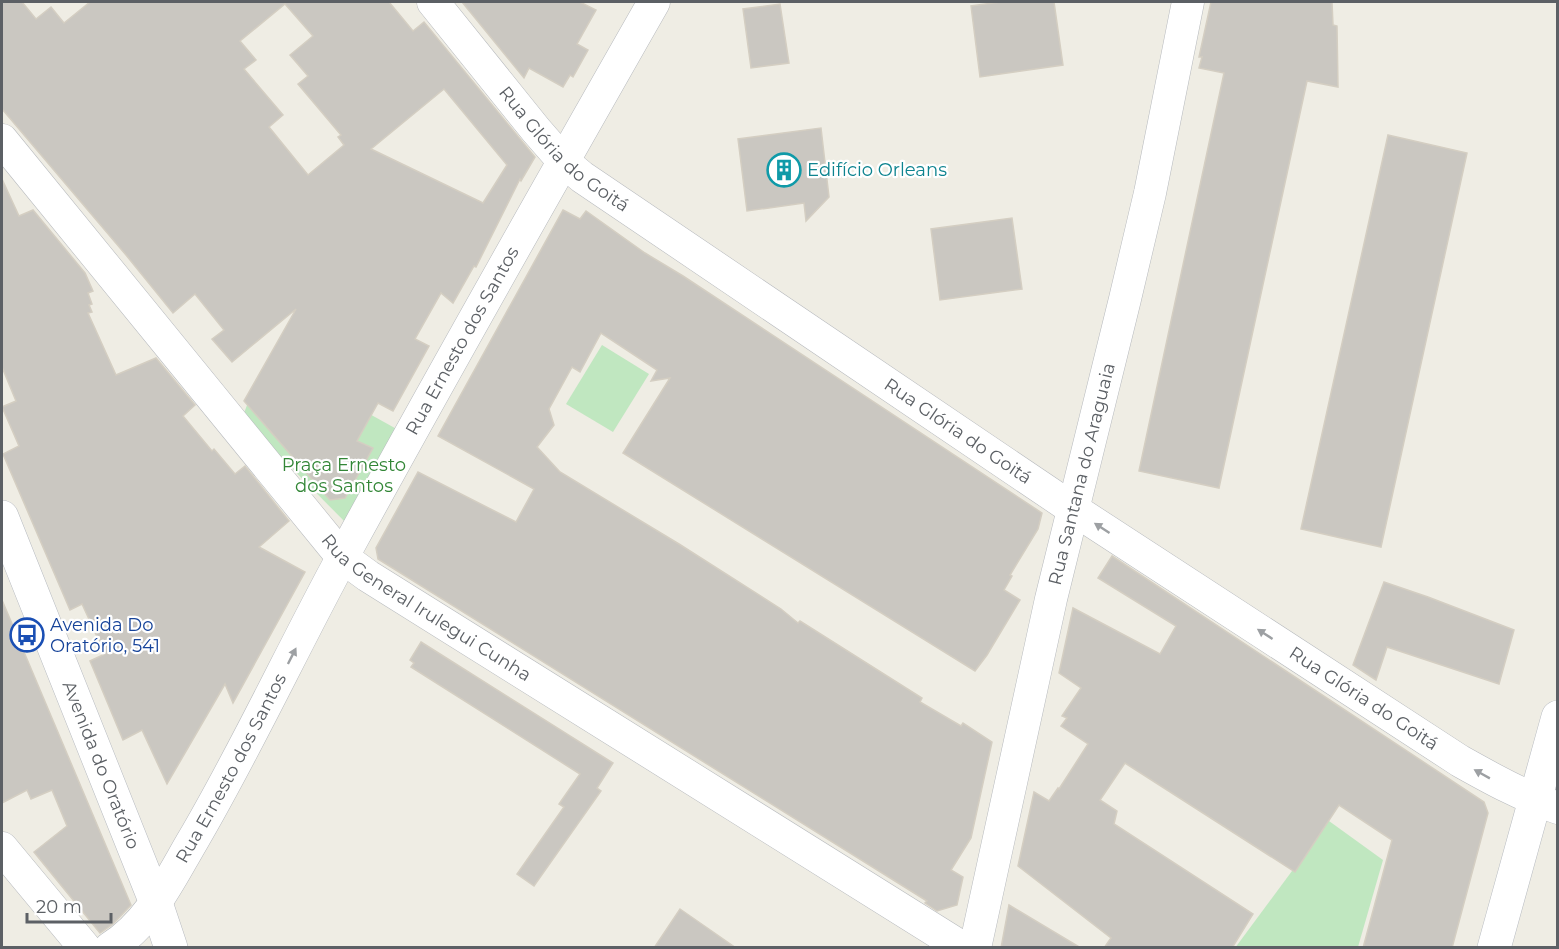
<svg xmlns="http://www.w3.org/2000/svg" width="1559" height="949" font-family="Montserrat,sans-serif">
	<style>
		.green { fill: #c0e7c0 }
		.building { fill: #cac7c1; stroke: #d4cec2; stroke-width: 1.5; fill-rule: evenodd }
		.lines { fill: none; stroke-linecap: round; stroke-linejoin: round }
		.minor-casing { stroke: #b7babe; stroke-width: 33 }
		.secondary-casing { stroke: #b7bbc1; stroke-width: 34 }
		.minor { stroke: #fff; stroke-width: 32 }
		.secondary { stroke: #fff; stroke-width: 33 }
		.oneway { fill: #9da0a3 }
		.labels { text-anchor: middle; stroke-width: 4.5; stroke-linejoin: round; paint-order: stroke }
		.street-label { font-size: 18px; fill: #5c6065; stroke: #fff }
		.culture-label { font-size: 18px; fill: #0d838f; stroke: #fff; text-anchor: start }
		.park-label { font-size: 18px; fill: #328636; stroke: #fff }
		.transit-label { font-size: 18px; fill: #164399; stroke: #fff; text-anchor: start }
	</style>
	<rect width="100%" height="100%" fill="#efede4"/>
	<!-- green -->
	<g class="green">
		<path d="M602 345 649 374 613 432 566 404Z"/>
		<path d="M253 390 366 412 402 432 352 529 242 418Z"/>
		<path d="M1329 821 1383 860 1358 947 1235 948Z"/>
	</g>
	<!-- building -->
	<g class="building">
		<path d="M2 2H22L36 19 51 7 64 23 90 2H389L413 31 424 22 535 157 521 181 520 179 476 267 474 266 453 303 441 293 415 339 429 346 393 411 378 403 357 441 373 448 345 498 330 500 244 401 296 309 232 362 212 339 224 330 195 294 173 313 126 255 2 109ZM285 4 313 36 290 55 308 76 298 84 341 135 338 137 344 145 308 175 269 127 283 115 244 69 256 60 240 41ZM444 89 507 165 483 203 371 149Z"/>
		<path d="M462 2H580L596 10 577 44 588 50 573 77 570 75 563 87 529 68 524 78Z"/>
		<path d="M1000 2H1054L1063 65 980 77 971 6Z"/>
		<path d="M1211 2H1332L1333 25 1337 26 1338 87 1307 81 1219 488 1139 471 1224 73 1199 68 1202 57H1199Z"/>
		<path d="M780 4 789 63 751 68 743 9Z"/>
		<path d="M821 128 829 197 806 221 804 203 747 211 738 139Z"/>
		<path d="M1388 135 1467 153 1381 547 1301 529Z"/>
		<path d="M2 179 19 216 33 210 85 273 93 291 88 293 92 304 89 305 92 312 88 313 116 375 156 358 195 405 183 416 212 451 214 449 235 474 245 466 289 521 259 547 305 572 233 703 225 684 167 784 142 730 123 740 90 661 105 654 82 604 70 610 3 454 19 446 2 407 16 401 2 367Z"/>
		<path d="M563 210 580 219 586 211 645 253 683 276 1042 513 1038 529 1010 575 1012 576 1004 590 1020 600 987 655 975 671 623 453 670 378 651 381 657 370 601 333 580 372 572 367 549 409 554 425 537 447 560 472 679 544 781 609 798 623 800 621 922 698 920 702 961 726 963 723 992 742 971 838 951 870 963 877 957 905 937 911 925 903 927 901 378 559 376 548 418 472 516 522 534 489 438 436Z"/>
		<path d="M1012 218 1022 289 940 300 931 229Z"/>
		<path d="M1112 556 1484 802 1488 813 1452 948H1363L1392 840 1339 805 1295 872 1125 763 1100 800 1117 811 1114 824 1253 914 1232 948H1104L1111 938 1018 866 1034 792 1049 801 1058 788 1059 789 1088 744 1061 726 1067 718 1062 716 1081 688 1059 673 1073 608 1160 654 1176 626 1098 578Z"/>
		<path d="M1384 582 1428 597 1514 630 1499 684 1387 647 1376 680 1353 665Z"/>
		<path d="M2 600 131 905 113 924 100 933 34 852 67 826 52 790 31 799 27 790 2 803Z"/>
		<path d="M421 642 613 763 597 788 601 791 534 886 517 874 564 807 559 804 580 774 411 667 414 663 410 660Z"/>
		<path d="M1009 905 1081 948H1001Z"/>
		<path d="M680 909 736 948H654Z"/>
	</g>
	<g class="lines">
		<defs>
			<g id="minor">
				<path id="s1" d="M433 2 536 130 563 161 582 177 1073 509 1460 761C1492 779 1523 796 1558 808"/>
				<path id="s2" d="M2 140 342 557 368 576 963 948"/>
				<path d="M2 848 85 948"/>
				<path id="s3" d="M110 948C150 923 170 879 193 840 247 748 291 652 342 558 444 371 549 186 654 2"/>
				<path id="s4" d="M975 948 1051 599 1125 299 1150 193 1188 2"/>
			</g>
			<g id="secondary">
				<path id="s5" d="M2 517 156 903 171 948"/>
				<path d="M1494 948 1558 717"/>
			</g>
		</defs>
		<!-- minor casing -->
		<use href="#minor" class="minor-casing"/>
		<!-- secondary casing -->
		<use href="#secondary" class="secondary-casing"/>
		<!-- minor -->
		<use href="#minor" class="minor"/>
		<!-- secondary -->
		<use href="#secondary" class="secondary"/>
	</g>
	<!-- one-way arrows -->
	<defs><path id="oneway-solid" d="M-6-.8H1V-3.2L6.5 0L1 3.2V.8H-6Z" transform="scale(1.5)"/></defs>
	<g class="oneway">
		<use href="#oneway-solid" transform="translate(1102 528) rotate(-147)"/>
		<use href="#oneway-solid" transform="translate(1265 634) rotate(-147)"/>
		<use href="#oneway-solid" transform="translate(292 656) rotate(-63)"/>
		<use href="#oneway-solid" transform="translate(1482 774) rotate(-151)"/>
	</g>
	<!-- icons -->
	<defs>
		<symbol id="building-ring" viewBox="-11 -11 22 22"><circle r="9.5" fill="#fff" stroke="#0f9aa8" stroke-width="1.5"/><path d="M-4-6H4V6H1V3H-1V6H-4ZM-2.5-4.3h1.7v1.8h-1.7ZM.8-4.3h1.7v1.8H.8ZM-2.5-1h1.7V.8h-1.7ZM.8-1h1.7V.8H.8Z" fill="#0f9aa8"/></symbol>
		<symbol id="bus-ring" viewBox="-11 -11 22 22"><circle r="9.5" fill="#fff" stroke="#1a4fb4" stroke-width="1.5"/><path d="M-5-6H5V4H4V6H2V4H-2V6H-4V4H-5ZM-3.5-4V0h7V-4ZM-3.5 1.2v1.5H-2V1.2ZM2 1.2v1.5H3.5V1.2Z" fill="#1a4fb4"/></symbol>
	</defs>
	<g fill-rule="evenodd">
		<use href="#building-ring" x="765" y="151" width="38" height="38"/>
		<use href="#bus-ring" x="8" y="616" width="38" height="38"/>
	</g>
	<g class="labels">
		<!-- street labels -->
		<g class="street-label">
			<text dy="6" stroke="none"><textPath href="#s1" startOffset="198">Rua Glória do Goitá</textPath></text>
			<text dy="6" stroke="none"><textPath href="#s3" startOffset="705">Rua Ernesto dos Santos</textPath></text>
			<text dy="6" stroke="none"><textPath href="#s1" startOffset="684">Rua Glória do Goitá</textPath></text>
			<text dy="6" stroke="none"><textPath href="#s4" startOffset="486">Rua Santana do Araguaia</textPath></text>
			<text dy="6" stroke="none"><textPath href="#s2" startOffset="636">Rua General Irulegui Cunha</textPath></text>
			<text dy="6" stroke="none"><textPath href="#s1" startOffset="1170">Rua Glória do Goitá</textPath></text>
			<text dy="6" stroke="none"><textPath href="#s5" startOffset="267">Avenida do Oratório</textPath></text>
			<text dy="6" stroke="none"><textPath href="#s3" startOffset="219">Rua Ernesto dos Santos</textPath></text>
		</g>
		<!-- culture labels -->
		<g class="culture-label">
			<text x="807" y="176">Edifício Orleans</text>
		</g>
		<!-- park labels -->
		<g class="park-label">
			<text x="344" y="471">Praça Ernesto<tspan x="344" dy="21">dos Santos</tspan></text>
		</g>
		<!-- transit labels -->
		<g class="transit-label">
			<text x="50" y="631">Avenida Do<tspan x="50" dy="21">Oratório, 541</tspan></text>
		</g>
	</g>
	<!-- border -->
	<rect width="1559" height="949" fill="none" stroke="#5c6065" stroke-width="6"/>
	<!-- scale -->
	<path d="M27 913v9h84v-9" fill="none" stroke="#5c6065" stroke-width="3"/>
	<text x="36" y="913" font-size="18" fill="#5c6065" stroke="#ffffff" stroke-width="4.5" paint-order="stroke">20 m</text>
</svg>
